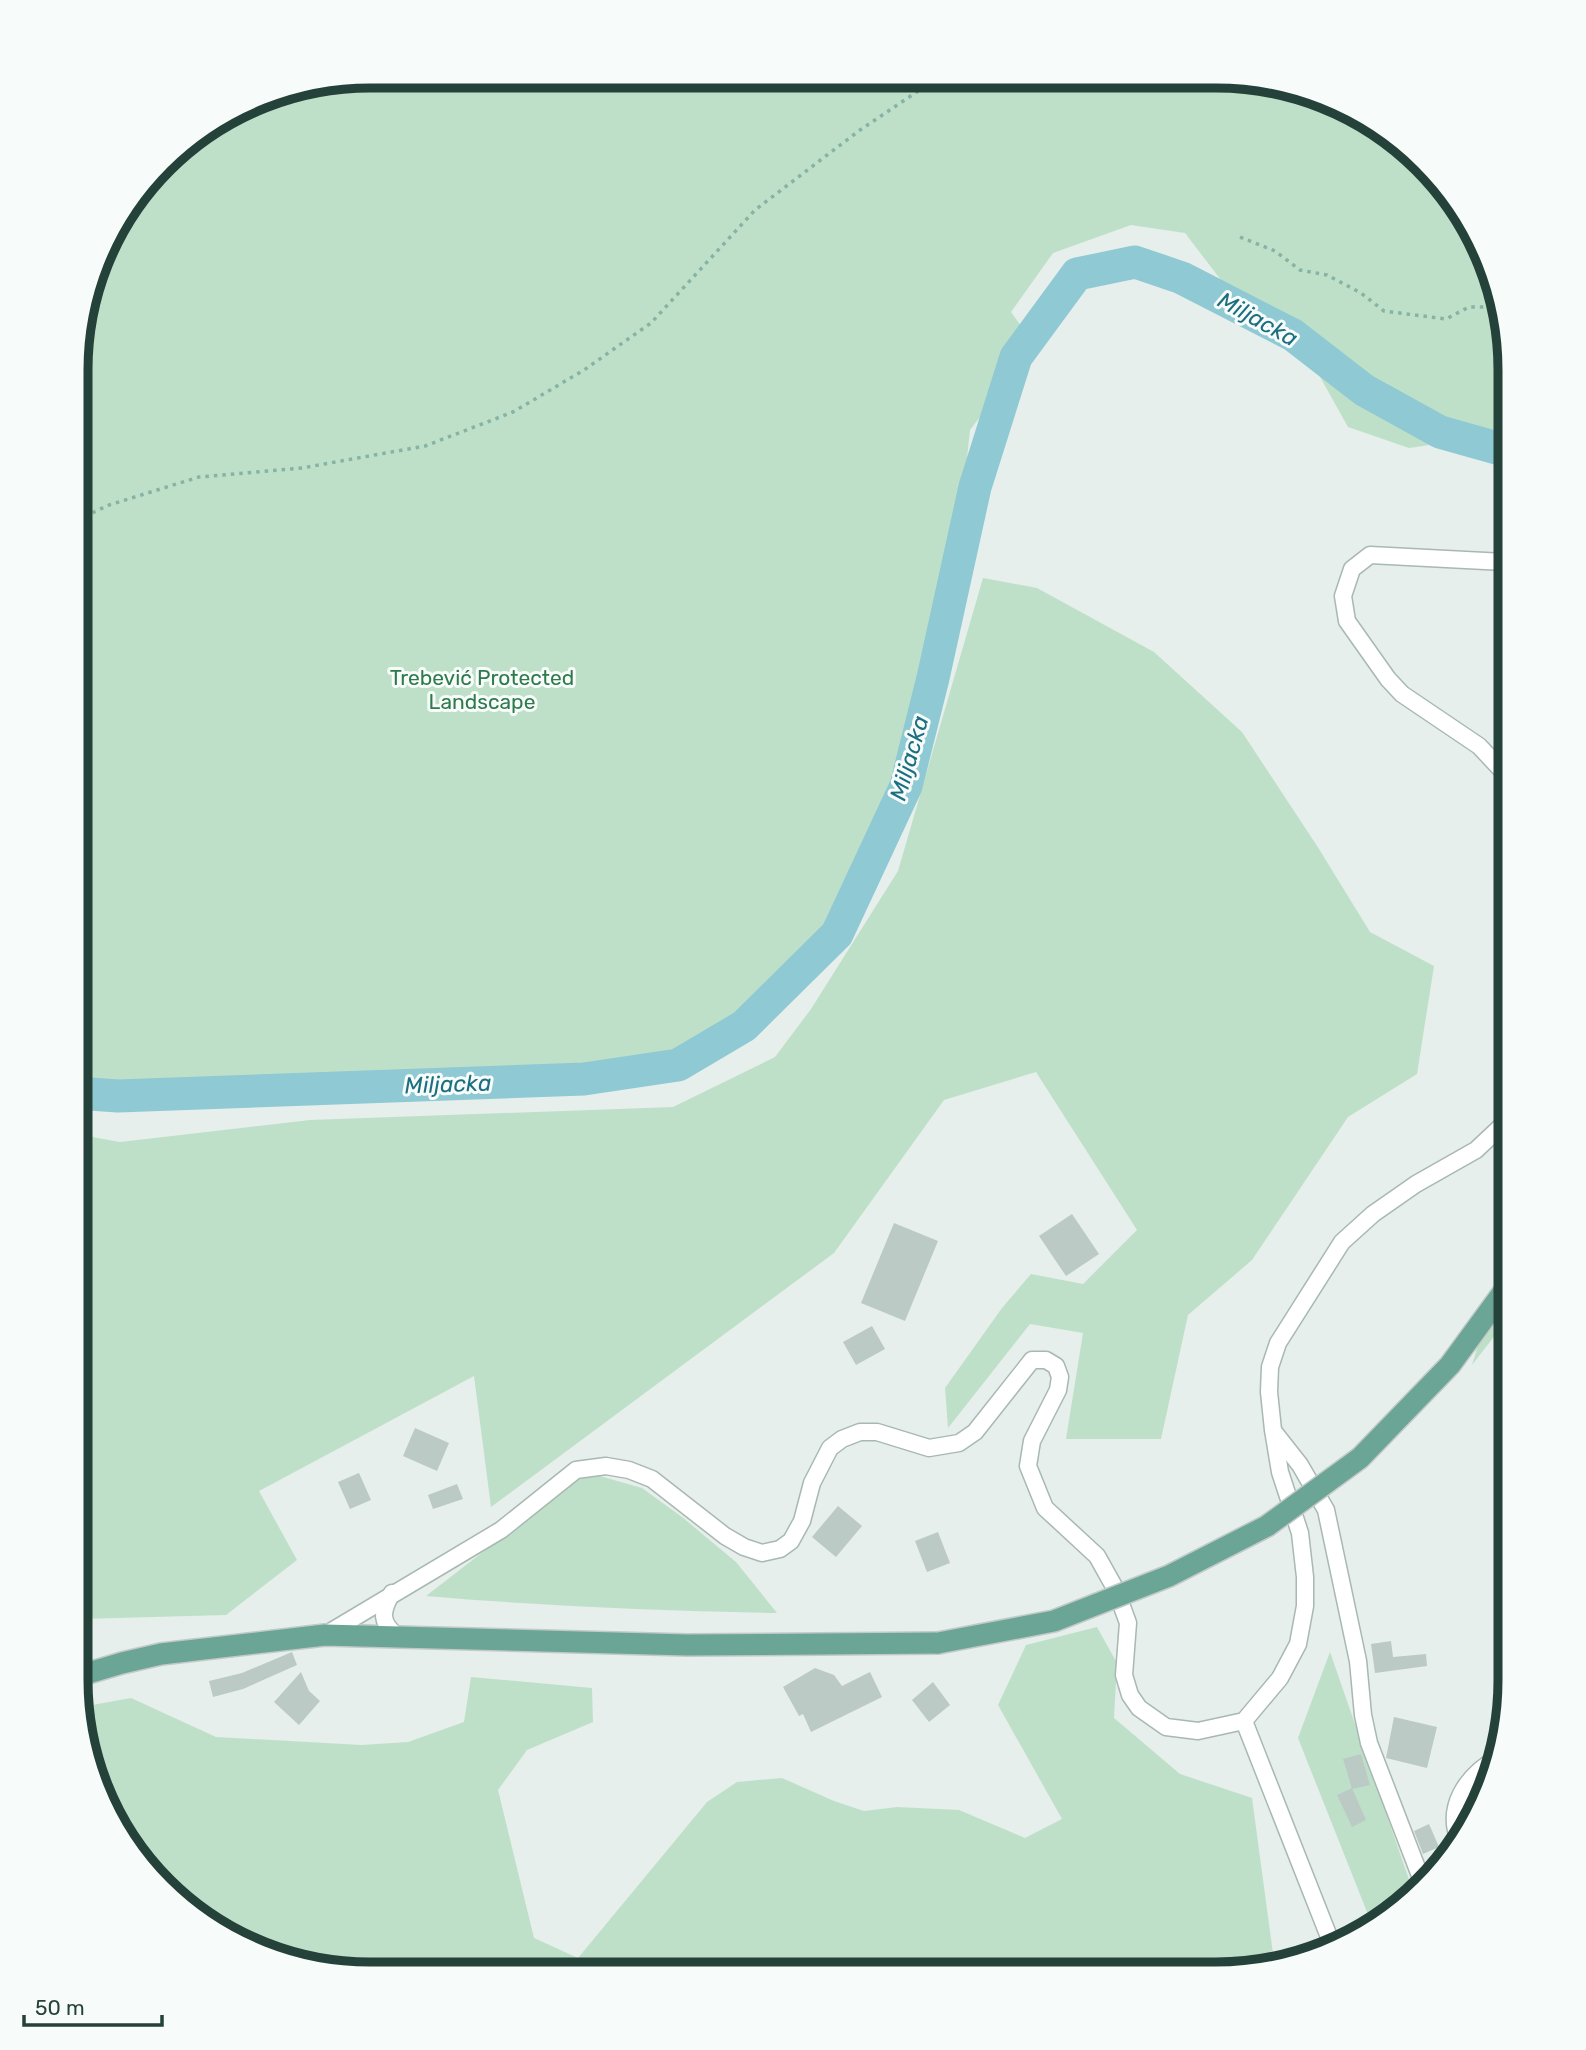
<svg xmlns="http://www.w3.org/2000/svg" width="1586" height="2050" font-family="Rubik,sans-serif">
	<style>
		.green { fill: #bfe0c8 }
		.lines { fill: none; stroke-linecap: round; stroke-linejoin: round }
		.river { stroke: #8ec9d4; stroke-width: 33 }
		.building { fill: #bbcac4 }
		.minor-casing { stroke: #a8b8b2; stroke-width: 19 }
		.primary-casing { stroke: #c2cac8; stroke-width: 24 }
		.path { stroke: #86b3a5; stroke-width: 3.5; stroke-dasharray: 3.5 5; stroke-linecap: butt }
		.minor { stroke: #fff; stroke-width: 16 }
		.primary { stroke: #6aa596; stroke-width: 21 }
		.primary-bridge-casing { stroke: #c2cac8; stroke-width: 24; stroke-linecap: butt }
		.primary-bridge { stroke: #6aa596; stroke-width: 21 }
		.labels { text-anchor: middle; stroke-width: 6; stroke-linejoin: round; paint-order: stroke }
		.park-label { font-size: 21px; fill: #2d7a4b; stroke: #f7fbf9 }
		.water-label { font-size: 23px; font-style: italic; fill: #1c6f80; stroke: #f7fbf9 }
		.rim { fill: none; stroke: #24423a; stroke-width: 9 }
	</style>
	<rect width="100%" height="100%" fill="#e6efeb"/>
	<!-- green -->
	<g class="green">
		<path d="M370 75 1255 78 1380 125 1438 176 1480 239 1511 369V433L1409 448 1348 427 1310 359 1224 284 1185 233 1131 225 1053 253 1011 312 1035 345 970 430 953 590 906 786 860 893 806 954 738 1042 671 1053 584 1090 426 1088 214 1090 107 1110 76 1106 78 331 115 223 176 148 275 91Z"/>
		<path d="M983 578 1037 588 1154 652 1242 732 1319 849 1370 932 1434 966 1417 1074 1348 1117 1252 1260 1188 1315 1161 1439H1066L1083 1333 1030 1324 948 1428 945 1388 1002 1308 1031 1274 1083 1284 1137 1230 1036 1072 944 1100 834 1253 491 1507 474 1376 259 1491 297 1560 226 1615 81 1619 75 1623 76 1134 120 1142 310 1120 673 1107 775 1057 811 1009 898 871Z"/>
		<path d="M1510 1241V1316L1472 1365Z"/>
		<path d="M582 1471 642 1488 682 1517 736 1562 777 1613C659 1611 543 1606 426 1596L536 1511Z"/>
		<path d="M1097 1627 1117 1663 1114 1718 1180 1774 1252 1798 1274 1961 1217 1975 332 1972 206 1925 149 1875 106 1811 81 1707 131 1698 216 1737 361 1745 408 1742 464 1722 471 1677 592 1688 593 1722 527 1750 498 1790 534 1938 578 1958 707 1802 737 1782 782 1778 834 1801 864 1811 897 1807 959 1810 1025 1838 1062 1819 998 1705 1026 1645Z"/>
		<path d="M1330 1652 1413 1891 1417 1894 1410 1902 1373 1927 1298 1738Z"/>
	</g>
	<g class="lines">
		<!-- river -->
		<path class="river" d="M76 1093 118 1096 584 1079 678 1065 744 1026 837 934 906 786 933 678 975 487 1016 357 1077 274 1135 262 1182 278 1293 335 1364 390 1440 432 1511 452"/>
	</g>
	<!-- building -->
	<g class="building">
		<path d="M1072 1214 1099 1254 1066 1276 1039 1236Z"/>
		<path d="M894 1223 938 1241 905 1321 861 1303Z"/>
		<path d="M872 1326 885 1349 856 1365 843 1342Z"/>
		<path d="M415 1428 449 1443 437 1471 403 1456Z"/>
		<path d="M359 1473 371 1500 350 1509 338 1482Z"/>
		<path d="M457 1484 463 1499 433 1509 428 1495Z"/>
		<path d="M838 1506 862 1526 836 1557 812 1537Z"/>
		<path d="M938 1532 950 1563 927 1572 915 1541Z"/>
		<path d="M1391 1641 1393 1657 1426 1654 1427 1666 1375 1673 1371 1644Z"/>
		<path d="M292 1652 297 1665 243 1689 213 1697 209 1681 242 1673Z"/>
		<path d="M815 1668 834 1675 842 1686 870 1672 882 1697 811 1732 803 1714 799 1716 783 1687Z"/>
		<path d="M301 1672 309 1691 320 1701 299 1725 274 1702Z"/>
		<path d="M933 1682 950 1705 929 1722 912 1700Z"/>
		<path d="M1394 1717 1437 1727 1427 1768 1386 1758Z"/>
		<path d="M1361 1754 1370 1785 1352 1789 1343 1759Z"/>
		<path d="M1352 1788 1366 1820 1352 1827 1337 1795Z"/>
		<path d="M1429 1824 1439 1847 1423 1854 1414 1831Z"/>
	</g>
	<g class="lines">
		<defs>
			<g id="minor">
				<path d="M1511 780 1479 746 1402 694 1388 679 1347 621 1343 596 1352 569 1370 555 1504 562 1511 560"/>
				<path d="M1274 1432 1300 1465 1326 1510 1358 1661 1363 1715 1369 1743 1424 1886"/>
				<path d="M392 1593C381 1612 380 1622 397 1636"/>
				<path d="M325 1635 501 1530 576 1470 606 1466 629 1470 652 1479 725 1536 744 1547 762 1553 780 1549 791 1541 802 1521 812 1483 830 1448 842 1439 860 1432H877L929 1448 959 1443 975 1432 1032 1360H1046L1056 1366 1060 1377 1058 1390 1032 1441 1028 1466 1045 1508 1097 1556 1116 1590 1128 1623 1124 1675 1130 1695 1139 1708 1166 1727 1198 1731 1244 1721 1280 1678 1298 1644 1305 1606V1577L1300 1533 1280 1472 1273 1430 1269 1392 1270 1367 1278 1343 1342 1242 1373 1214 1416 1184 1476 1150 1510 1118"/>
				<path d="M1244 1721 1333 1947"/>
				<path d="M1461 1845C1443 1807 1467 1775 1499 1757"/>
			</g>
			<g id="primary">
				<path d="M1360 1458 1450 1365 1510 1283"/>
				<path d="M75 1677 122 1663 161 1654 325 1635 687 1645 938 1643"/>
			</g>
		</defs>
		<!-- minor casing -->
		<use href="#minor" class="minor-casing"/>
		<!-- primary casing -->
		<use href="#primary" class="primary-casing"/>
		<!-- path -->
		<g class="path">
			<path d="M1240 237 1275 251 1300 270 1327 275 1361 293 1384 311 1446 319 1469 307H1496"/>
			<path d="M77 520 109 505 199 477 302 468 425 446 513 412 584 370 651 323 755 210 860 130 939 77"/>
		</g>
		<!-- minor -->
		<use href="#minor" class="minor"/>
		<!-- primary -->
		<use href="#primary" class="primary"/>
		<defs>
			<path id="primary-bridge" d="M938 1643 1054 1621 1169 1576 1267 1526 1360 1458"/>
		</defs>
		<!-- primary-bridge casing -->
		<use href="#primary-bridge" class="primary-bridge-casing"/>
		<!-- primary-bridge -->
		<use href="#primary-bridge" class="primary-bridge"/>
	</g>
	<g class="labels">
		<!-- park labels -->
		<g class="park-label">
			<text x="482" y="685">Trebević Protected<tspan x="482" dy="24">Landscape</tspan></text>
		</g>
		<!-- water labels -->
		<g class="water-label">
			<text transform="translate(1258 319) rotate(29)" y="8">Miljacka</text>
			<text transform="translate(909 758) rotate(-74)" y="8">Miljacka</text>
			<text transform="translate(448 1084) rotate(-2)" y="8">Miljacka</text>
		</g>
	</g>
	<!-- crop -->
	<path d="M0 0H1586V2050H0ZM370 88H1216A282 282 0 0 1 1498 370V1680A282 282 0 0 1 1216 1962H370A282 282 0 0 1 88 1680V370A282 282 0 0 1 370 88Z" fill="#f7fbf9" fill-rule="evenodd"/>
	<path class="rim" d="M370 88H1216A282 282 0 0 1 1498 370V1680A282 282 0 0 1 1216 1962H370A282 282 0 0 1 88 1680V370A282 282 0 0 1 370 88Z"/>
	<!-- scale -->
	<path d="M24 2015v10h138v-10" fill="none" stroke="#24423a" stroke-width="3.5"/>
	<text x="35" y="2015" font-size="21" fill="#24423a" stroke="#f7fbf9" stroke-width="5" paint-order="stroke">50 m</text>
</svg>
